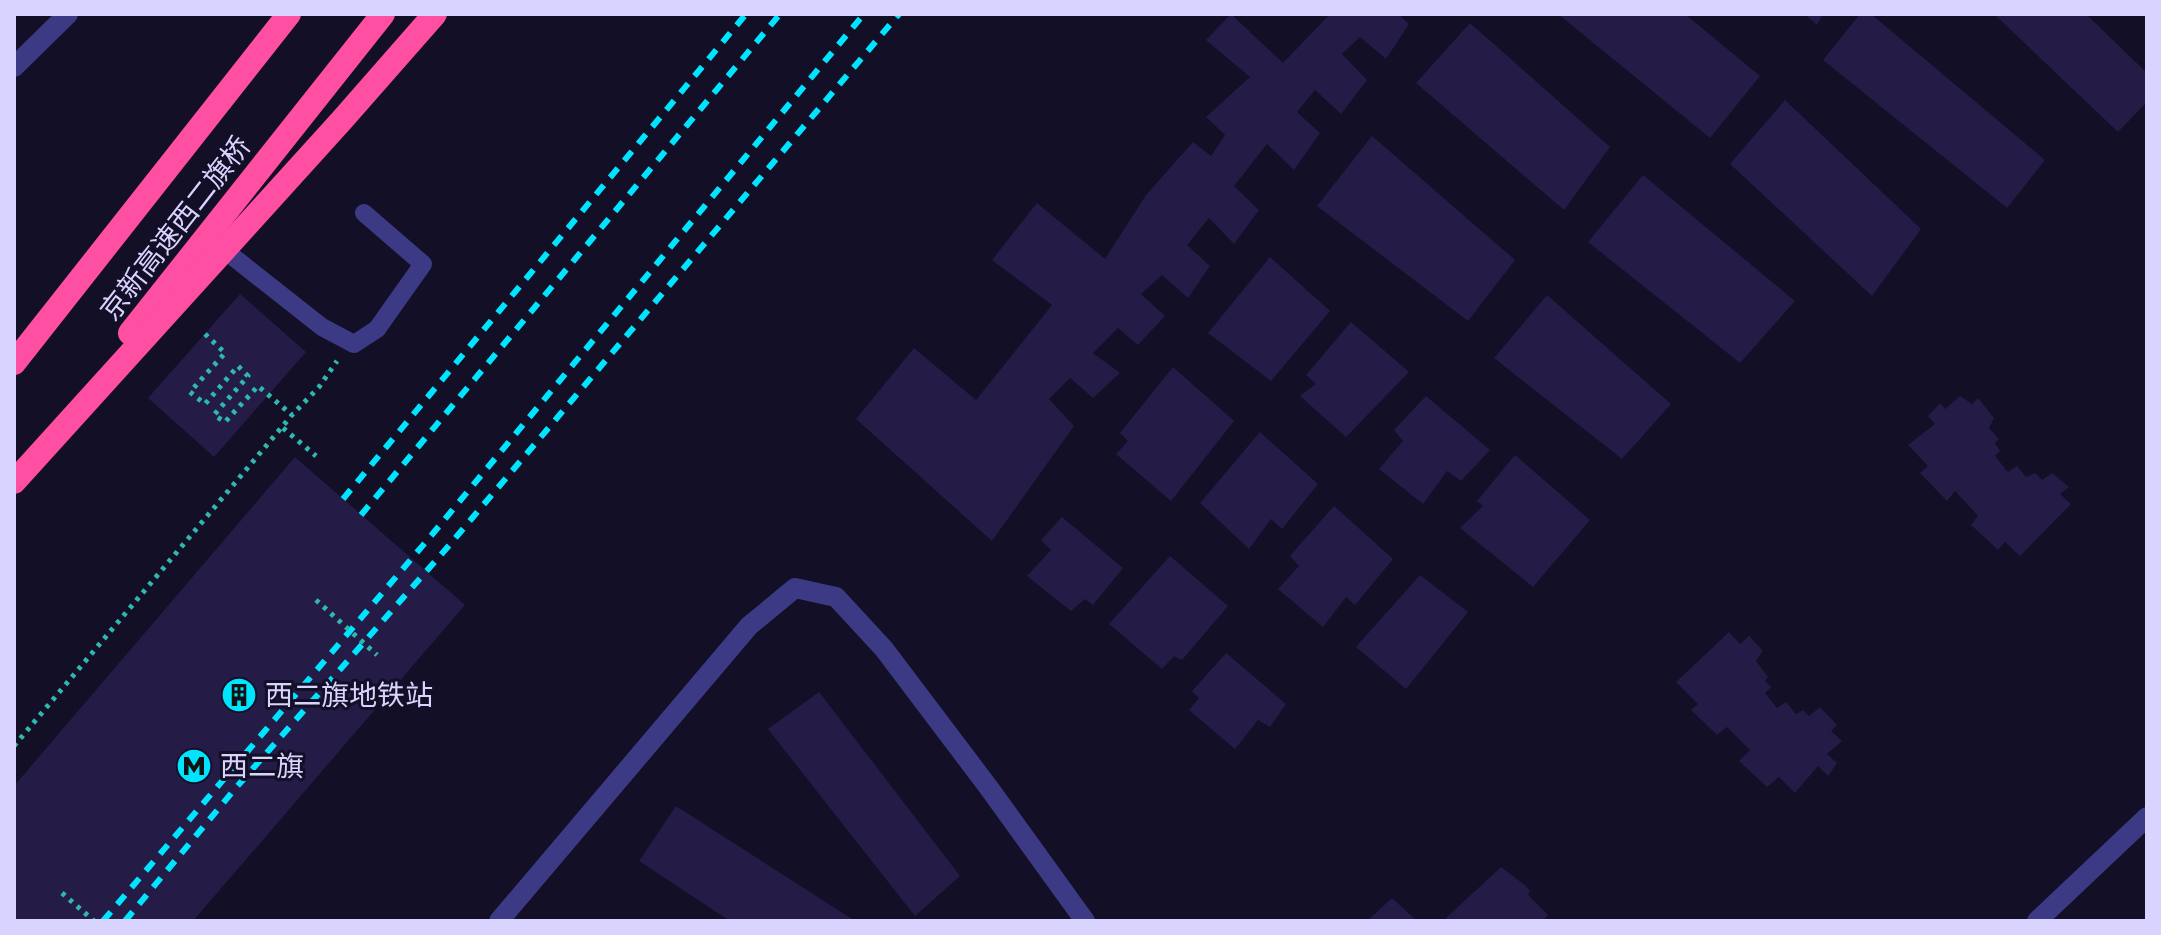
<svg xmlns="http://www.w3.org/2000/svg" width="2161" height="935" font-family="Arial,'Noto Sans SC',sans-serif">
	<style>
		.building { fill: #241b47 }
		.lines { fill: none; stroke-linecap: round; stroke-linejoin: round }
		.path { stroke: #2fb8b0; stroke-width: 5; stroke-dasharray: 4 6; stroke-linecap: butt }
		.service { stroke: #3d3a85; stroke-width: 18 }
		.minor { stroke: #3d3a85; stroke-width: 20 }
		.tertiary { stroke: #3d3a85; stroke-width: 20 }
		.motorway { stroke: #ff4fa3; stroke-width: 24 }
		.rail { stroke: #00e5ff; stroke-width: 6; stroke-dasharray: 12 10; stroke-linecap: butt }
		.path-bridge { stroke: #2fb8b0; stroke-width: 5; stroke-dasharray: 4 6; stroke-linecap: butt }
		.labels { text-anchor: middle; stroke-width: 6; stroke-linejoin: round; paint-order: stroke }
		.street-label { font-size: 28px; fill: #d9d4ff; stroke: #130f26 }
		.poi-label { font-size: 28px; fill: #d9d4ff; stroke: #130f26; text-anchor: start }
	</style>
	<rect width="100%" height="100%" fill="#130f26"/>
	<!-- building -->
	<g class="building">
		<path d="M1231 14 1283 63 1330 14H1398L1409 24 1386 59 1360 37 1342 54 1367 80 1341 114 1315 90 1297 112 1320 133 1294 170 1267 144 1234 186 1259 210 1234 244 1209 218 1187 245 1210 266 1188 298 1162 275 1141 294 1165 316 1138 345 1118 328 1093 353 1120 373 1093 398 1070 378 1049 399 1074 426 992 541 856 419 914 348 976 400 1052 305 992 260 1037 203 1105 259 1146 195 1193 142 1211 156 1225 135 1206 117 1250 77 1206 40Z"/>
		<path d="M1558 14H1685L1760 76 1710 138Z"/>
		<path d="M1804 14H1823L1817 25Z"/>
		<path d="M1860 14H1871L2045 160 2007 208 1823 60Z"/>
		<path d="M1994 14H2086L2147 73V102L2118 132Z"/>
		<path d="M1470 23 1610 147 1564 210 1416 83Z"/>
		<path d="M1785 100 1921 229 1872 296 1730 164Z"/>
		<path d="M1372 136 1515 260 1468 321 1317 206Z"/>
		<path d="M1643 175 1795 301 1740 363 1588 242Z"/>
		<path d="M1270 257 1330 311 1271 381 1208 333Z"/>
		<path d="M240 294 306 352 214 457 148 398Z"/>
		<path d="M1547 295 1671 404 1622 459 1494 358Z"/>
		<path d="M1351 322 1409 372 1346 437 1300 396 1316 384 1306 375Z"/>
		<path d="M1173 367 1234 421 1171 501 1116 454 1128 441 1120 433Z"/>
		<path d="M1426 396 1490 450 1461 481 1447 471 1423 504 1379 469 1403 441 1394 430Z"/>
		<path d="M1960 396 1972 404 1978 398 1994 418 1989 428 1999 439 1995 443 2000 451 1995 456 2008 472 2017 466 2026 477 2035 473 2042 480 2052 473 2069 487 2060 494 2071 504 2020 556 2005 542 1998 550 1971 525 1978 516 1955 491 1947 501 1920 473 1928 466 1908 445 1935 424 1928 416 1940 403 1945 409Z"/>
		<path d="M1260 432 1318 484 1282 529 1271 519 1249 549 1200 503Z"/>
		<path d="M1515 455 1590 520 1533 587 1460 528 1483 506 1477 501Z"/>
		<path d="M295 457 465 605 193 921H14V786Z"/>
		<path d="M1334 506 1393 559 1355 605 1346 597 1323 627 1278 589 1299 566 1290 556Z"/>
		<path d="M1062 517 1123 568 1093 605 1085 599 1071 611 1027 576 1051 550 1041 540Z"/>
		<path d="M1170 556 1228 606 1182 660 1174 656 1162 669 1109 624Z"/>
		<path d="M1420 575 1468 612 1406 689 1356 647Z"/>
		<path d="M1729 632 1740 644 1749 636 1763 651 1756 661 1768 677 1765 681 1771 687 1765 693 1777 708 1786 702 1796 714 1803 710 1809 716 1820 707 1837 725 1831 731 1842 741 1827 754 1837 763 1828 776 1818 766 1795 793 1779 777 1767 787 1739 761 1750 750 1727 727 1717 735 1691 710 1698 704 1676 682Z"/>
		<path d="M1226 653 1286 704 1270 727 1258 720 1235 749 1189 710 1199 698 1192 691Z"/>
		<path d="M819 692 960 876 915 916 768 729Z"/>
		<path d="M676 806 855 921H730L639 861Z"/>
		<path d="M1501 867 1525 885 1530 891 1528 895 1548 915 1542 921H1449L1446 918Z"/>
		<path d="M1392 898 1417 921H1367Z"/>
	</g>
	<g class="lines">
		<!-- path -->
		<g class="path">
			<path d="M205 334 225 353 190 392 205 404 238 366 248 376 214 415 225 422 258 386 292 415"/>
			<path d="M283 428 316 456"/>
			<path d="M14 746 292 415 319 387 337 361"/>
			<path d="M62 893 94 921"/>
		</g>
		<!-- service -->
		<path class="service" d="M232 256 322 327 354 344 377 329 423 264 364 213"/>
		<!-- minor -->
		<path class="minor" d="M499 921 749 626 795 588 836 597 884 649 989 788 1085 921"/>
		<!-- tertiary -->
		<g class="tertiary">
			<path d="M14 67 68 14"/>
			<path d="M2037 921 2147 817"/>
		</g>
		<!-- motorway -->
		<g class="motorway">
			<path d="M130 333 383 14"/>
			<path d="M14 363 289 14"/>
			<path d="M14 482 342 120 435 14"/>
		</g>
		<!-- rail -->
		<g class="rail">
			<path d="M343 499 746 14"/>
			<path d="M361 515 780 14"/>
			<path d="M103 921 430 537 864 14"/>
			<path d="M125 921 234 790 446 549 899 14"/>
		</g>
		<!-- path-bridge -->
		<path class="path-bridge" d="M316 600 377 655"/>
	</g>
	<!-- icons -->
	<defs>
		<symbol id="building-disc" viewBox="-11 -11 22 22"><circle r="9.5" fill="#00e5ff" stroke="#130f26"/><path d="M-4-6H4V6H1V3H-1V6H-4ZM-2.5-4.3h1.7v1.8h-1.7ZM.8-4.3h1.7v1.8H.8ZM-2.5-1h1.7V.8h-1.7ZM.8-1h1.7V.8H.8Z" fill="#111"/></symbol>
		<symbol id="metro-disc" viewBox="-11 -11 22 22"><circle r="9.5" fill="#00e5ff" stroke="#130f26"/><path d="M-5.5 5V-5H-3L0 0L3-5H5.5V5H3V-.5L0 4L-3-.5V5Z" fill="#111"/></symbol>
	</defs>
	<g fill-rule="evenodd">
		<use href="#building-disc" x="219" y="675" width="40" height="40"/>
		<use href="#metro-disc" x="174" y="746" width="40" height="40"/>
	</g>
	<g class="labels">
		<!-- street labels -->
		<g class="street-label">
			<text transform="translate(175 228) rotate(-52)" y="10">京新高速西二旗桥</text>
		</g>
		<!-- poi labels -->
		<g class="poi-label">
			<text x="265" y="705">西二旗地铁站</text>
			<text x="220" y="776">西二旗</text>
		</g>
	</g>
	<!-- border -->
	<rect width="2161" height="935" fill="none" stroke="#d9d4ff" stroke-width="32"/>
</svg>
